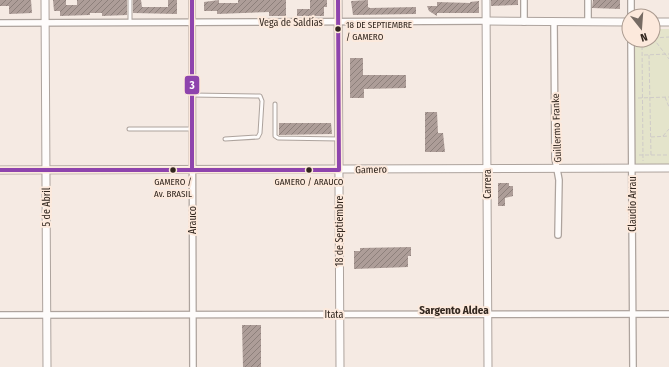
<svg xmlns="http://www.w3.org/2000/svg" width="669" height="367" font-family="'Fira Sans Condensed',sans-serif">
	<style>
		.green { fill: #e4e4cb }
		.building { fill: url(#building-hatch) }
		.lines { fill: none; stroke-linecap: round; stroke-linejoin: round }
		.service-casing { stroke: #ada39d; stroke-width: 5 }
		.minor-casing { stroke: #ada39d; stroke-width: 8 }
		.tertiary-casing { stroke: #ada39d; stroke-width: 9 }
		.path { stroke: #cfcbc8; stroke-width: 1; stroke-dasharray: 4 2; stroke-linecap: butt }
		.service { stroke: #fefcfb; stroke-width: 3 }
		.minor { stroke: #fefcfb; stroke-width: 5.5 }
		.tertiary { stroke: #fefcfb; stroke-width: 7 }
		.bus-1-casing { stroke: #fce9dc; stroke-width: 7 }
		.bus-1 { stroke: #8e44ad; stroke-width: 4 }
		.bus-dot { fill: #31261e; stroke: #fce9dc; stroke-width: 1.5 }
		.labels { text-anchor: middle; stroke-width: 4; stroke-linejoin: round; paint-order: stroke }
		.bus-label { font-size: 9px; fill: #31261e; stroke: #fce9dc }
		.street-label { font-size: 10px; fill: #31261e; stroke: #fce9dc }
		.neighbourhood-label { font-size: 11px; font-weight: bold; fill: #31261e; stroke: #fce9dc }
		.line-badge { stroke: #fce9dc; stroke-width: 1.5 }
		.badge-label { font-size: 11px; text-anchor: middle; font-weight: bold; fill: #fff }
	</style>
	<defs>
		<pattern id="building-hatch" width="6" height="6" patternUnits="userSpaceOnUse"><rect width="6" height="6" fill="#ad9d98"/><path d="M-1 1l2-2M0 6l6-6M5 7l2-2" fill="none" stroke="#8d807b"/></pattern>
	</defs>
	<rect width="100%" height="100%" fill="#f5eae3"/>
	<!-- green -->
	<path class="green" d="M653 29H669V166H634V40H653Z"/>
	<!-- building -->
	<g class="building">
		<path d="M0 0H31L32 13 9 14V6H0Z"/>
		<path d="M53 0H66V5H77V0H127V15L102 16V13H90V15L60 16V11H54Z"/>
		<path d="M133 0H141L142 7H168V0H177V14L133 13Z"/>
		<path d="M219 0V3H238V0H286V16H269V12L217 14V11H204V2Z"/>
		<path d="M310 0H327V7H324V16H297V9H310Z"/>
		<path d="M368 0V7L370 8 416 7V14L353 15 351 1Z"/>
		<path d="M491 0H518V5L491 6Z"/>
		<path d="M593 0H620V9L592 8Z"/>
		<path d="M479 1V13H437V16L429 11 427 6H437V2L470 3V2Z"/>
		<path d="M350 58H363V75H406V88L364 89V98H350Z"/>
		<path d="M425 112H437L438 133H443L445 152H425Z"/>
		<path d="M279 123H331L332 134 279 135Z"/>
		<path d="M498 183H509V186H513V196L505 198V206H498Z"/>
		<path d="M411 247V256H408V267L354 269V251H360V248Z"/>
		<path d="M242 325H261V367H243Z"/>
	</g>
	<g class="lines">
		<defs>
			<g id="service">
				<path d="M130 22V0"/>
				<path d="M192 95 260 96 262 101 260 133 258 137 225 139"/>
				<path d="M275 104V136L278 138 339 139"/>
				<path d="M129 129H192"/>
			</g>
			<g id="minor">
				<path d="M192 0 193 367"/>
				<path d="M588 0V22"/>
				<path d="M631 0V16"/>
				<path d="M524 22V0"/>
				<path d="M554 22 555 158 559 180 558 235"/>
				<path d="M0 23 487 21"/>
				<path d="M631 40 633 367"/>
				<path d="M0 315 669 314"/>
			</g>
			<g id="tertiary">
				<path d="M45 0 47 367"/>
				<path d="M338 0 340 367"/>
				<path d="M486 0 488 367"/>
				<path d="M487 21 629 22"/>
				<path d="M653 22H669"/>
				<path d="M0 170 669 168"/>
			</g>
		</defs>
		<!-- service casing -->
		<use href="#service" class="service-casing"/>
		<!-- minor casing -->
		<use href="#minor" class="minor-casing"/>
		<!-- tertiary casing -->
		<use href="#tertiary" class="tertiary-casing"/>
		<!-- path -->
		<g class="path">
			<path d="M653 38 669 59"/>
			<path d="M654 38 669 37"/>
			<path d="M642 40 643 161"/>
			<path d="M644 55 669 54"/>
			<path d="M649 55 651 155"/>
			<path d="M665 97 669 107"/>
			<path d="M638 98 669 97"/>
			<path d="M663 136 669 129"/>
			<path d="M651 137 669 136"/>
			<path d="M639 155H669"/>
		</g>
		<!-- service -->
		<use href="#service" class="service"/>
		<!-- minor -->
		<use href="#minor" class="minor"/>
		<!-- tertiary -->
		<use href="#tertiary" class="tertiary"/>
		<defs>
			<g id="bus-1">
				<path d="M192 0V170"/>
				<path d="M0 170H339L338 0"/>
			</g>
		</defs>
		<!-- bus-1 casing -->
		<use href="#bus-1" class="bus-1-casing"/>
		<!-- bus-1 -->
		<use href="#bus-1" class="bus-1"/>
	</g>
	<!-- markers -->
	<g class="bus-dot">
		<circle cx="338" cy="29" r="3.5"/>
		<circle cx="173" cy="170" r="3.5"/>
		<circle cx="309" cy="170" r="3.5"/>
	</g>
	<g class="labels">
		<!-- bus labels -->
		<g class="bus-label">
			<text x="346" y="28" text-anchor="start">18 DE SEPTIEMBRE<tspan x="346" dy="12">/ GAMERO</tspan></text>
			<text x="173" y="185">GAMERO /<tspan x="173" dy="12">Av. BRASIL</tspan></text>
			<text x="309" y="185">GAMERO / ARAUCO</text>
		</g>
		<!-- street labels -->
		<g class="street-label">
			<text x="291" y="26">Vega de Saldías</text>
			<text transform="translate(556 128) rotate(-92)" y="4">Guillermo Franke</text>
			<text transform="translate(371 169) rotate(-1)" y="4">Gamero</text>
			<text transform="translate(487 184) rotate(-90)" y="4">Carrera</text>
			<text transform="translate(632 204) rotate(-90)" y="4">Claudio Arrau</text>
			<text transform="translate(46 207) rotate(-90)" y="4">5 de Abril</text>
			<text transform="translate(192 220) rotate(-90)" y="4">Arauco</text>
			<text transform="translate(339 231) rotate(-90)" y="4">18 de Septiembre</text>
			<text x="334" y="318">Itata</text>
		</g>
		<!-- neighbourhood labels -->
		<g class="neighbourhood-label">
			<text x="454" y="314">Sargento Aldea</text>
		</g>
	</g>
	<rect class="line-badge" x="184" y="75" width="16" height="20" rx="4" fill="#8e44ad"/>
	<g class="badge-label">
		<text x="192" y="89">3</text>
	</g>
	<!-- north arrow -->
	<g transform="translate(641 28) rotate(163)"><circle r="19" fill="#fce9dc" stroke="#ab9b90"/>
	<path d="M0-3L7 15L0 10L-7 15Z" fill="#766b63"/>
	<text y="-6" font-size="11" font-weight="bold" text-anchor="middle" fill="#31261e">N</text>
	</g>
</svg>
